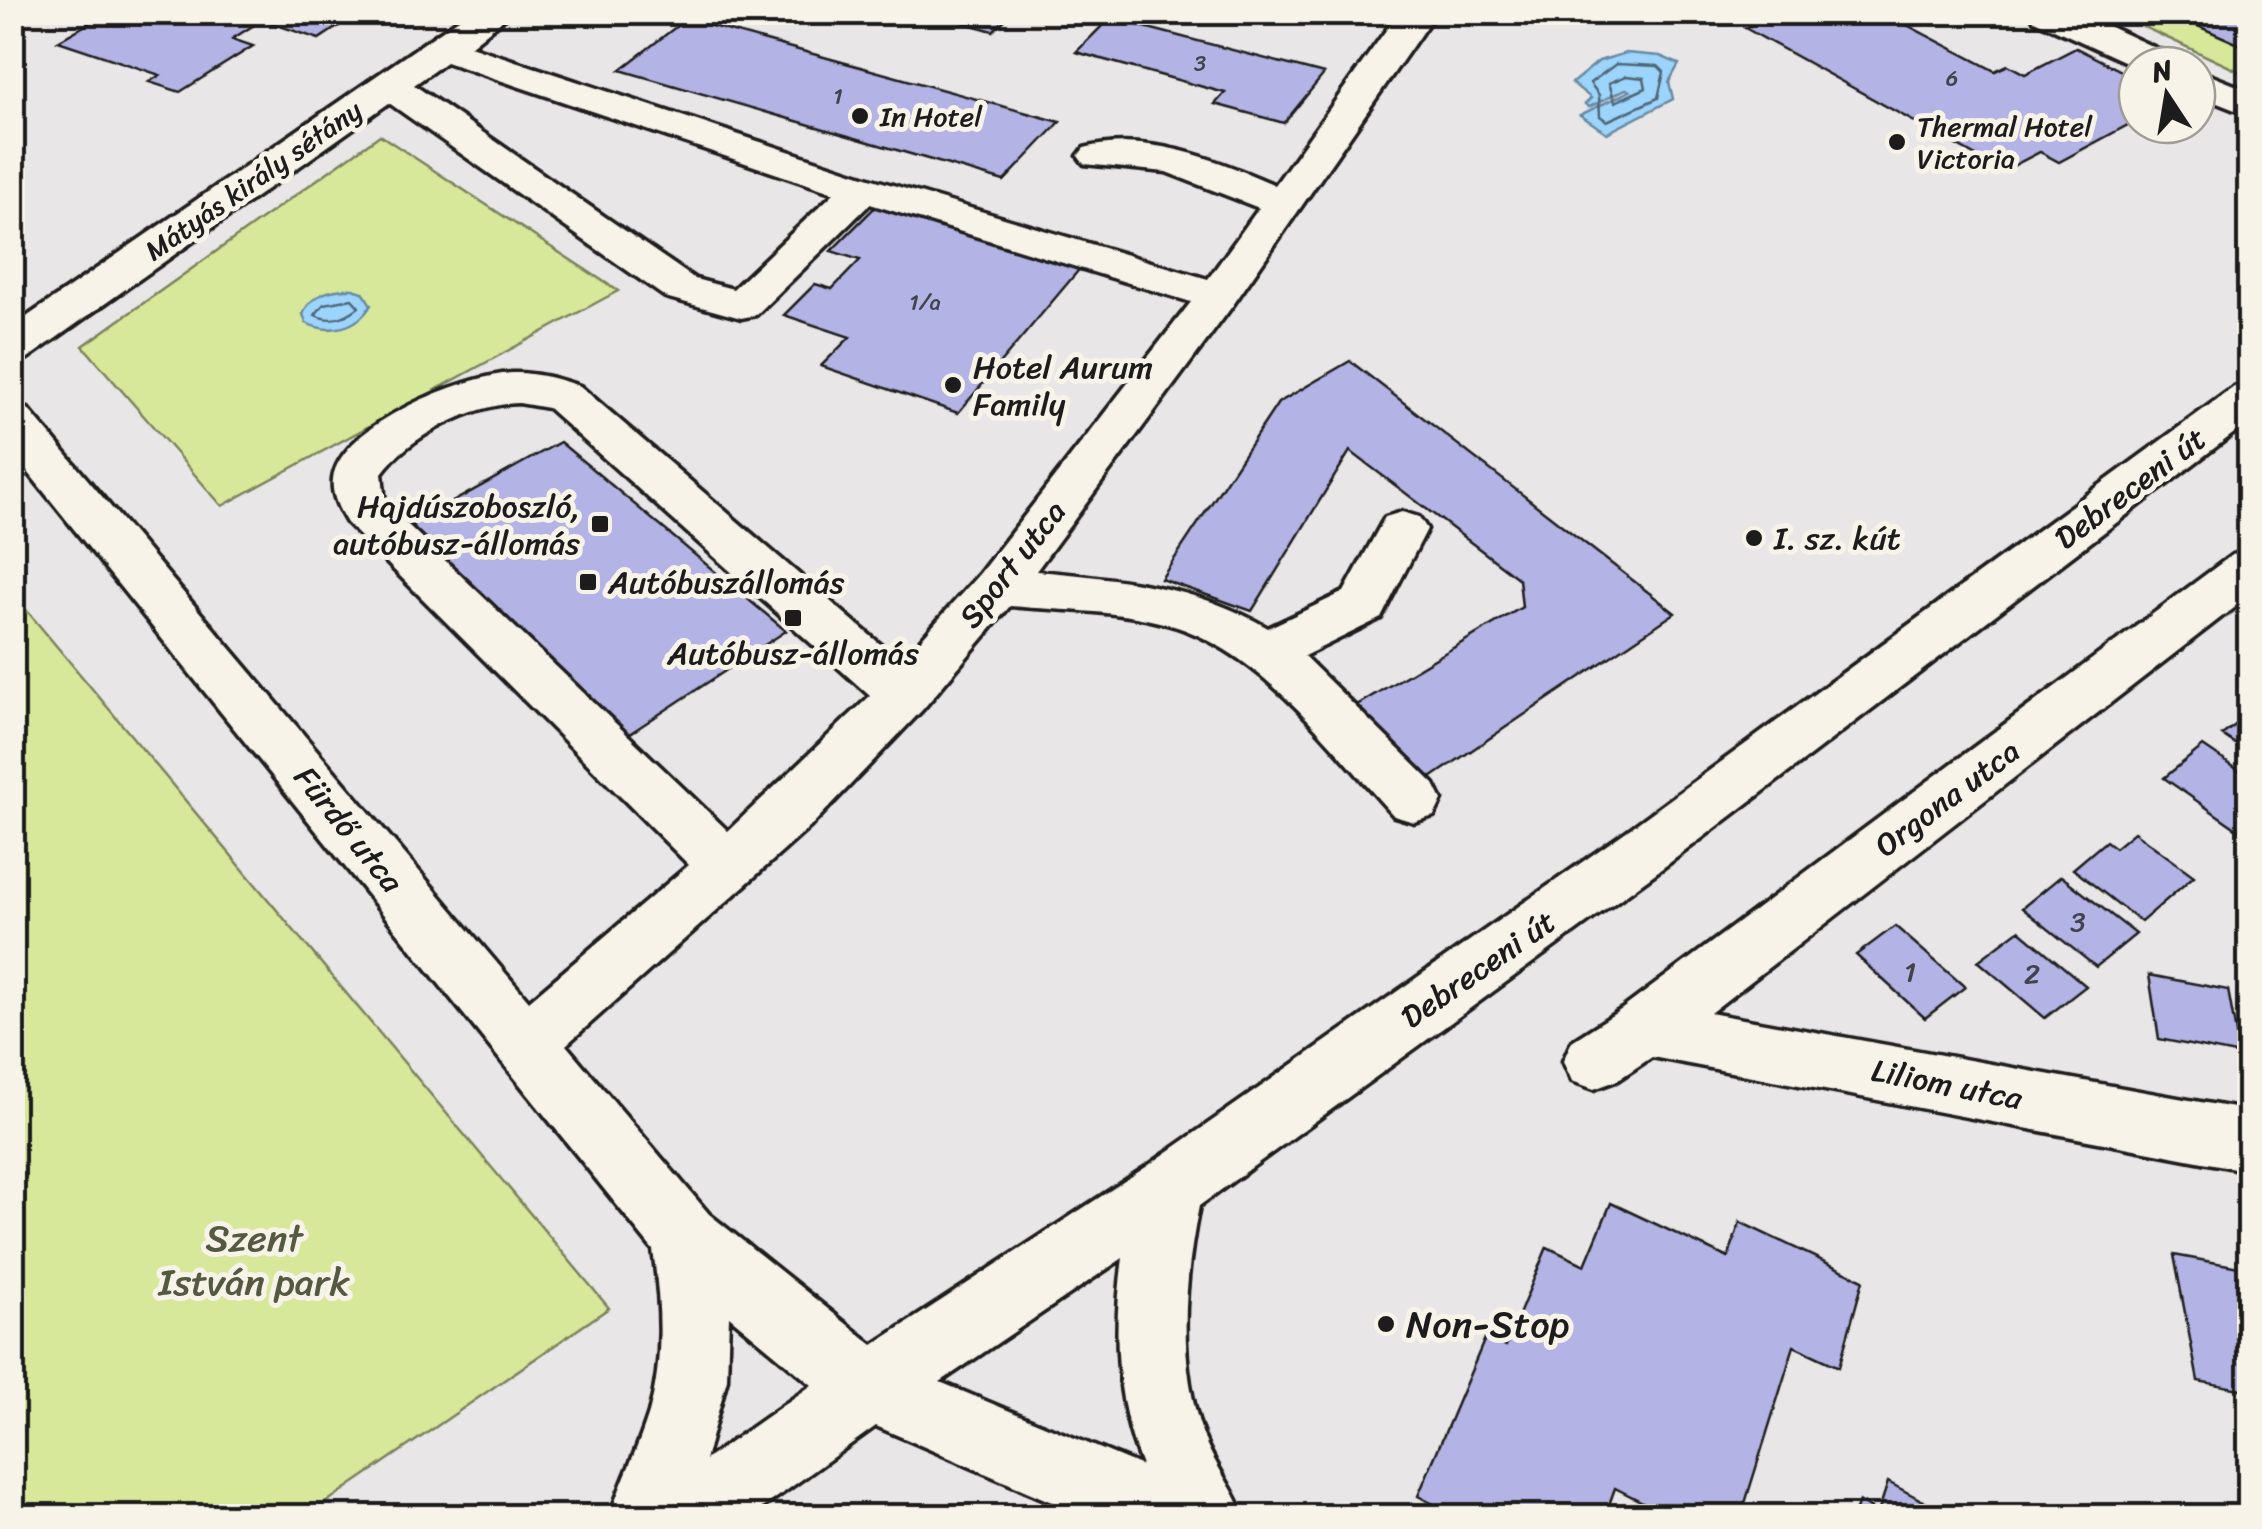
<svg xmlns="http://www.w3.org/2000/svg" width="2262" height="1529" font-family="Sriracha,sans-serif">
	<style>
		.green { fill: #d7e89b; stroke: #7a825c; stroke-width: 2.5 }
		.water { fill: #9cd4fc; stroke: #698aa2; stroke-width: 2.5 }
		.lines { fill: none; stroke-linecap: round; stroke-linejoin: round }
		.shore { stroke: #4f6676; stroke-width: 2.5 }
		.building { fill: #b3b3e5; stroke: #1c1c1c; stroke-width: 2.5 }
		.minor-casing { stroke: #1c1c1c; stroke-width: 7 }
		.minor { fill: #f7f3e8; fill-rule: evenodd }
		.poi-dot { fill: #1c1c1c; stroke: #f7f3e8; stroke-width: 4 }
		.labels { text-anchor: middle; stroke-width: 10; stroke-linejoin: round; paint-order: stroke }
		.far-number-label { font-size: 22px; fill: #42424e }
		.far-poi-label { font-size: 28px; fill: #1c1c1c; stroke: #f7f3e8; text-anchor: start }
		.far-street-label { font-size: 28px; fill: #1c1c1c; stroke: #f7f3e8 }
		.number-label { font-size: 28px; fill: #42424e }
		.poi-label { font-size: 32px; fill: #1c1c1c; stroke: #f7f3e8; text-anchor: start }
		.street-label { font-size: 32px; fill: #1c1c1c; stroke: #f7f3e8 }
		.near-park-label { font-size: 38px; fill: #545942; stroke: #f7f3e8 }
		.near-poi-label { font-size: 38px; fill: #1c1c1c; stroke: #f7f3e8; text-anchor: start }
	</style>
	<rect width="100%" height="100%" fill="#e9e6e7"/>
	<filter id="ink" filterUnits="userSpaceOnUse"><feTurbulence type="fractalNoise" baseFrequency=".01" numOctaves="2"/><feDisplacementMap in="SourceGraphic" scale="20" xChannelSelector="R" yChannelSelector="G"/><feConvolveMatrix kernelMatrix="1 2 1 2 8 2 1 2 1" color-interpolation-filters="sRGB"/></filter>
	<g filter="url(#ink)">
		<!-- green -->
		<g class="green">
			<path d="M2114 13H2249V76Z"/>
			<path d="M380 135 618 291 222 506 83 346Z"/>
			<path d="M13 594 609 1308 306 1516H13Z"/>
		</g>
		<!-- water -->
		<g class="water">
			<path d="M1626 53 1660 56 1679 64 1669 82 1673 99 1607 133 1580 115 1630 91 1626 89 1589 107 1585 104 1591 98 1572 83 1599 61Z"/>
			<path d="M353 289 363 292 371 305C358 328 330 335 306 323L303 314C311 294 332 288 353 289Z"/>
		</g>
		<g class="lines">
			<!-- shore -->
			<g class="shore">
				<path d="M1616 64 1658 66 1664 72 1658 98 1607 121 1600 116 1599 95 1590 83Z"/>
				<path d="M1626 76 1644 78 1646 88 1615 102 1609 83Z"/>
				<path d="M352 299 359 307C345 318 331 323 315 315L324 304Z"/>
			</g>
		</g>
		<!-- building -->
		<g class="building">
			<path d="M82 12H360L319 39 262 20 232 39 253 46 180 92 149 82 160 75 58 41 98 18Z"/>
			<path d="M926 12H1013L993 31Z"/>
			<path d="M1774 12H1882L1995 71 2008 65 2025 74 2076 48 2137 79V120L2059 162 2040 152 2003 171 1745 28 1777 14Z"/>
			<path d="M2166 12H2250V49Z"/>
			<path d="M1110 18 1324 74 1284 123 1215 104 1225 93 1076 52Z"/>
			<path d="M686 19 1060 122 1004 181 620 70Z"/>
			<path d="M879 203 1083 265 958 413 821 366 850 337 784 315 815 284 832 289 860 260 831 251Z"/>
			<path d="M1350 361 1675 613 1416 788 1340 715 1522 607 1519 579 1350 451 1252 611 1161 579 1278 403Z"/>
			<path d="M560 442 786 631 617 742 397 533Z"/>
			<path d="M2250 714V754L2222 735Z"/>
			<path d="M2203 746 2250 778V838L2164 778Z"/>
			<path d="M2134 832 2194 876 2141 922 2073 869 2106 841 2115 848Z"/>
			<path d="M2061 876 2136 934 2096 967 2022 908Z"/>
			<path d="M1895 926 1965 987 1925 1018 1856 955Z"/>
			<path d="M2019 930 2086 986 2045 1018 1978 961Z"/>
			<path d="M2149 975 2228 990 2240 1055 2159 1039Z"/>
			<path d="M1611 1203 1728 1258 1740 1222 1863 1280 1839 1367 1794 1346 1741 1516H1670L1615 1488 1605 1516H1575L1565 1511 1563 1516H1456L1418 1496 1486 1336 1506 1346 1547 1247 1585 1265Z"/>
			<path d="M2174 1255 2250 1269V1391L2198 1381Z"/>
			<path d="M1888 1482 1951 1516H1854L1859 1501 1878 1513Z"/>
		</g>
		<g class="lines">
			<defs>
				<g id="minor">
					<path d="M469 12H512L470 46 876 180 1208 279 1259 208 1166 172 1084 164 1078 156 1084 148C1148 132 1218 160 1275 185L1399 12H1436L1233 305 1036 571C1118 578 1196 586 1268 628L1344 592 1385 517 1402 512 1419 517 1427 529 1381 618 1304 656 1434 784 1442 800 1434 816 1414 822 1394 816C1332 749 1267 657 1177 627 1125 610 1065 611 1010 606L923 709 809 828 566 1045 709 1214 873 1345 1146 1167 1628 830 2234 387 2250 383V421L1668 864 1199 1206C1184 1281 1177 1362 1203 1435 1213 1464 1234 1488 1244 1516H1084L876 1426 751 1516H610C621 1482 638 1449 649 1413 664 1359 661 1305 653 1250L12 452V405L28 409 529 1001 689 865 347 523C339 510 331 495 333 479 340 424 464 376 512 373 535 372 558 379 580 386L901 662 980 573 1191 302 870 204 756 315 741 318 665 297 389 103 28 358 12 362V327ZM446 62 834 193 733 289 695 279 414 85ZM519 403 548 408 870 696 728 831 385 503 382 473C409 436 474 404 519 403ZM1123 1258C1113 1330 1115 1399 1142 1466L940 1382ZM729 1316 812 1385 705 1460 727 1379Z"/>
					<path d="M2029 12H2078L2175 57 2181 65 2137 67 2034 20Z"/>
					<path d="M2197 70 2250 91V116L2197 95Z"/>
					<path d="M2250 550V595L1710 1013 2250 1111V1171L1652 1057 1616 1081 1594 1089 1572 1081 1563 1061 1572 1041 1622 1009 2232 555Z"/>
				</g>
			</defs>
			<!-- minor casing -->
			<use href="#minor" class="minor-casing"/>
			<!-- minor -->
			<use href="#minor" class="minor"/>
		</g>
	</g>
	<!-- markers -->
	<g class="poi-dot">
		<circle cx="860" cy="116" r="10"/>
		<circle cx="1897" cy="142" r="10"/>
		<circle cx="953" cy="385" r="10"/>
		<rect x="590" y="514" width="20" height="20" rx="5"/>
		<circle cx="1754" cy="538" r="10"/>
		<rect x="578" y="572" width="20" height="20" rx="5"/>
		<rect x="783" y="608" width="20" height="20" rx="5"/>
		<circle cx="1386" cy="1324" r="10"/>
	</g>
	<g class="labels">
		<!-- far-number labels -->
		<g class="far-number-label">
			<text x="1200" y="71">3</text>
			<text x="1952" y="86">6</text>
			<text x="838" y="104">1</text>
			<text x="925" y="310">1/a</text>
		</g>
		<!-- far-poi labels -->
		<g class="far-poi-label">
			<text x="880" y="126">In Hotel</text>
			<text x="1917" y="136">Thermal Hotel<tspan x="1917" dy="32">Victoria</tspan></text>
		</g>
		<!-- far-street labels -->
		<g class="far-street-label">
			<text transform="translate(253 180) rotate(-35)" y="10">Mátyás király sétány</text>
		</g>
		<!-- number labels -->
		<g class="number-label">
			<text x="2078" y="931">3</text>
			<text x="1910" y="981">1</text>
			<text x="2032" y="983">2</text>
		</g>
		<!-- poi labels -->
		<g class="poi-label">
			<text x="973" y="378">Hotel Aurum<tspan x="973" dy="37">Family</tspan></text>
			<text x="580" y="517" text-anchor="end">Hajdúszoboszló,<tspan x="580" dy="37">autóbusz-állomás</tspan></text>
			<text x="1774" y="549">I. sz. kút</text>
			<text x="608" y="593">Autóbuszállomás</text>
			<text x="793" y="664" text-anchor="middle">Autóbusz-állomás</text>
		</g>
		<!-- street labels -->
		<g class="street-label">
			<text transform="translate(2130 488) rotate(-37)" y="11">Debreceni út</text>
			<text transform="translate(1012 564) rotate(-52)" y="11">Sport utca</text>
			<text transform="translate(1947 798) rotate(-37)" y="11">Orgona utca</text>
			<text transform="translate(349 829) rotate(51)" y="11">Fürdő utca</text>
			<text transform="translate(1478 969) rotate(-35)" y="11">Debreceni út</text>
			<text transform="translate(1947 1084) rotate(11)" y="11">Liliom utca</text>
		</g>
		<!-- near-park labels -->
		<g class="near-park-label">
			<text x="254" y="1251">Szent<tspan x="254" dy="44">István park</tspan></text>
		</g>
		<!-- near-poi labels -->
		<g class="near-poi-label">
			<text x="1406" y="1337">Non-Stop</text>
		</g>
	</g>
	<!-- margin -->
	<rect width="2262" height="1529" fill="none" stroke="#f7f3e8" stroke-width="50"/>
	<rect x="25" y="25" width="2212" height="1479" fill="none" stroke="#1c1c1c" stroke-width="4" filter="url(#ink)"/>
	<!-- north arrow -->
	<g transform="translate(2167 95) rotate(348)"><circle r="48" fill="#f7f3e8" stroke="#9f9d96" stroke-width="2.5"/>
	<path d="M0-8L18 38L0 25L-18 38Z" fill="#1c1c1c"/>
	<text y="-15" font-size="28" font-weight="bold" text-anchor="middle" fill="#1c1c1c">N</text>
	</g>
</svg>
